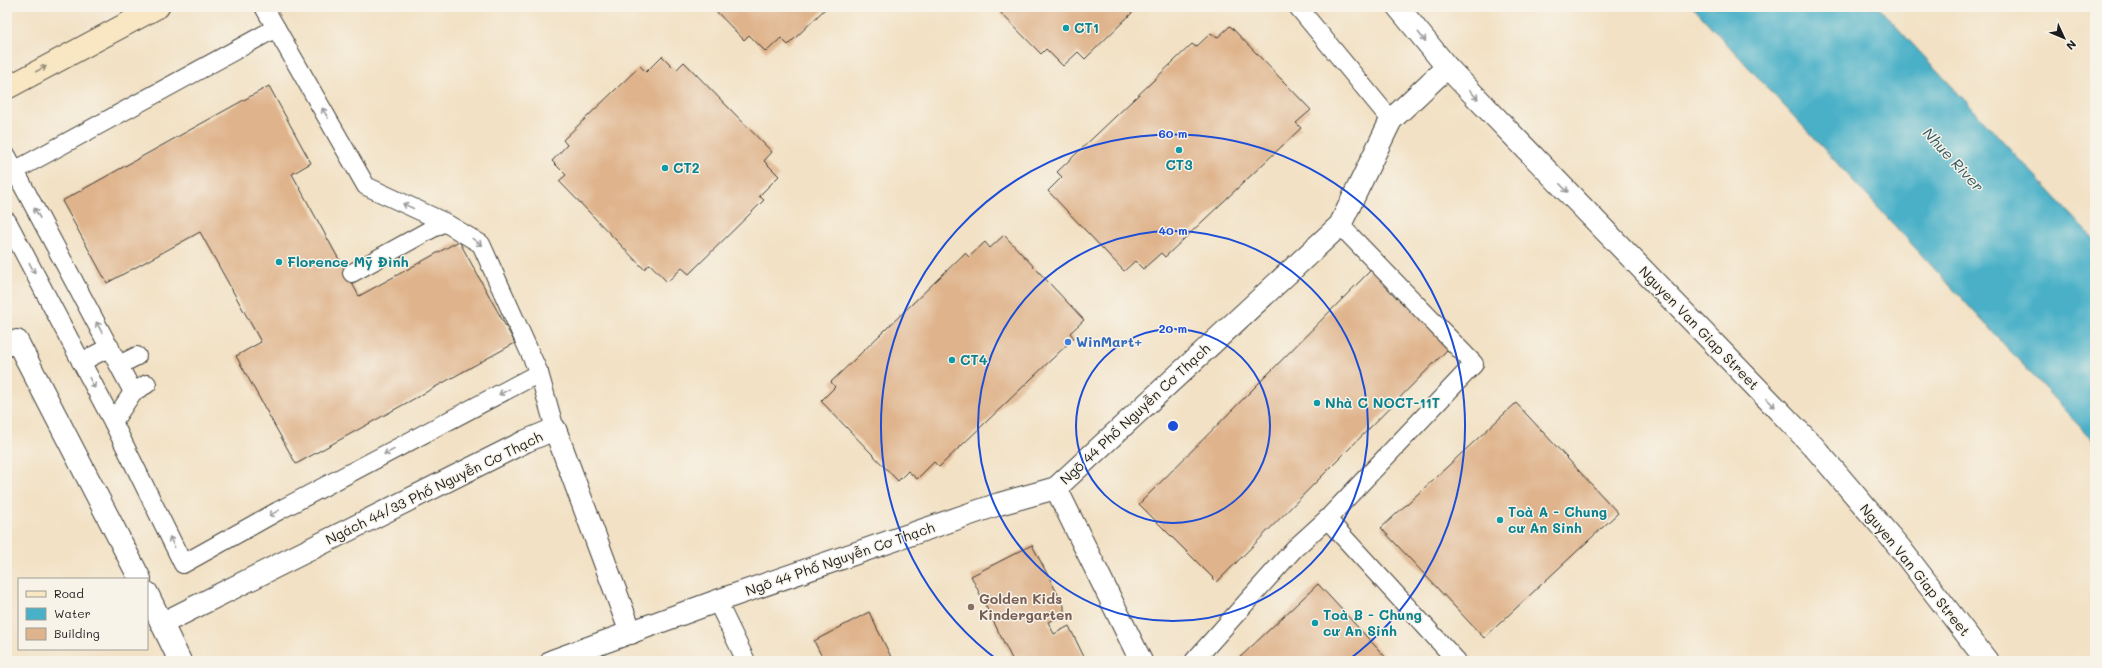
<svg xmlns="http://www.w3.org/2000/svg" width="2102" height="668" font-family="Mali,sans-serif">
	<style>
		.water { fill: #48b0c7; stroke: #326672 }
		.building { fill: #dfb48c }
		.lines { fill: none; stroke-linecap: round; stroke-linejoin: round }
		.service-casing { stroke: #3c3a35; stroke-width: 20 }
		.minor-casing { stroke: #3c3a35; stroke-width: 24 }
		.tertiary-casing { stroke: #3c3a35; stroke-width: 24 }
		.secondary-casing { stroke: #3c3a35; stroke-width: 24 }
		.service { stroke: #fff; stroke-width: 18 }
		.minor { stroke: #fff; stroke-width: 22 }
		.tertiary { stroke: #fff; stroke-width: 22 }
		.secondary { stroke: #f9e7c3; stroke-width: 22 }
		.oneway { stroke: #999 }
		.oneway2 { stroke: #968c78 }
		.ring { fill: none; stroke: #1d4ed8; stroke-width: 2 }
		.culture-dot { fill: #0f9aa8; stroke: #f7f3e8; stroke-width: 1.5 }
		.shop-dot { fill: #3f7fe0; stroke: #f7f3e8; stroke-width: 1.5 }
		.education-dot { fill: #8d6e63; stroke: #f7f3e8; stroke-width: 1.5 }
		.labels { text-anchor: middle; stroke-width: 3; stroke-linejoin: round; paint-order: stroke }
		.culture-label { font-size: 14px; font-weight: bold; fill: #0d838f; stroke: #f7f3e8; text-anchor: start }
		.street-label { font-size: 14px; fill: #1c1c1c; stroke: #f7f3e8 }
		.shop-label { font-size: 14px; font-weight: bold; fill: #366cbe; stroke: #f7f3e8; text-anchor: start }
		.education-label { font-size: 14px; font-weight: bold; fill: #785e54; stroke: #f7f3e8; text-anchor: start }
		.water-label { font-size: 15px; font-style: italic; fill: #2e5760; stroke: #f7f3e8 }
		.centre { fill: #1d4ed8; stroke: #f7f3e8; stroke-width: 2 }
		.ring-label { font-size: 12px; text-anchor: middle; font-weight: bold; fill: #1d4ed8; stroke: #f7f3e8; stroke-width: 3; stroke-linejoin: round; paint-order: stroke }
	</style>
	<rect width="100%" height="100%" fill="#f7f3e8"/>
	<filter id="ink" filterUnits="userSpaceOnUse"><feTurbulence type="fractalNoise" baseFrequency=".025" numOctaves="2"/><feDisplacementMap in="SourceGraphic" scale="8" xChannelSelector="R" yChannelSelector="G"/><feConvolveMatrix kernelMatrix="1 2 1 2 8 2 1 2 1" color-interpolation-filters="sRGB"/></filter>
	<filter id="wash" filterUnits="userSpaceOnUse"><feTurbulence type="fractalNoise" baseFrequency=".012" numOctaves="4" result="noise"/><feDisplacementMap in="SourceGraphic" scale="16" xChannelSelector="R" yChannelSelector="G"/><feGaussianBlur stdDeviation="0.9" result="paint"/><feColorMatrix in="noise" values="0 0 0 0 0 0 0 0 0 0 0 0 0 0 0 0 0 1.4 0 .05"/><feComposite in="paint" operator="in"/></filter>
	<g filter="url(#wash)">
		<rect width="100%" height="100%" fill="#f2e1c4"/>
		<!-- water -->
		<path class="water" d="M1693 7H1878L2095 240V443Z"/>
		<g id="blocks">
			<!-- building -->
			<g class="building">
				<path d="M712 7H827L788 45 781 38 766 52 749 35 744 40Z"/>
				<path d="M995 7H1138L1085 59 1078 52 1063 66 1046 49 1041 54Z"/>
				<path d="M1230 26 1311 110 1296 123 1301 128 1165 257 1161 253 1143 269 1135 261 1124 271 1048 191 1062 177 1057 172 1192 44 1196 47 1211 33 1217 38Z"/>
				<path d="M662 56 676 70 684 62 772 152 764 161 779 176 759 196 764 200 689 274 682 268 667 282 650 264 644 269 559 181 566 175 552 161 567 145 563 140 640 66 646 72Z"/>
				<path d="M269 86 311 163 292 174 359 296 459 241 515 343 296 464 236 356 261 342 200 232 107 283 62 201Z"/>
				<path d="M1004 235 1084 320 1070 333 1074 338 939 467 934 462 917 479 908 471 898 481 821 401 835 387 831 382 965 253 969 257 985 242 990 248Z"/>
				<path d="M1372 269 1450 347 1217 582 1139 504Z"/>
				<path d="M1516 403 1618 513 1484 638 1381 528Z"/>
				<path d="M1032 545 1064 606V612L1061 616 1048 622 1054 634 1069 626 1086 661H1013L971 576Z"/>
				<path d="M1318 584 1389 661H1236Z"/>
				<path d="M869 612 893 661H824L814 641Z"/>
			</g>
		</g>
	</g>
	<g filter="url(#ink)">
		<use href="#blocks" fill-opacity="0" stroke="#3c3a35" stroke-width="1"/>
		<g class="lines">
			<defs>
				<g id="service">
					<path d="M264 7 366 186 444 222 481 244 539 373 555 429"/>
					<path d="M1298 7 1391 120"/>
					<path d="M7 156 133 392 113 422"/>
					<path d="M7 175 276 28"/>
					<path d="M7 221 113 422 183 564 278 511 539 373"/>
					<path d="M352 273 444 222"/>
					<path d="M81 362 110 347"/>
					<path d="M119 365 137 356"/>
					<path d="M133 392 147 384"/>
					<path d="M1327 519 1457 661"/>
					<path d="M717 601 746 661"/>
					<path d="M1194 661 1294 549 1327 519 1474 364 1340 225"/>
				</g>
				<g id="minor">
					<path d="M7 345 17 341 140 579"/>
					<path d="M1056 488 1141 661"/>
					<path d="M147 593 180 661"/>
					<path d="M163 623 526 441 555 429 631 633"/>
					<path d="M552 661 717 601 999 504 1056 488 1340 225 1391 120 1447 67"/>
				</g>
				<path id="tertiary" d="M1398 7 1447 67 1814 447 1900 548 1987 661"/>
				<path id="secondary" d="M7 88 158 7"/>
			</defs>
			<!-- service casing -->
			<use href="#service" class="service-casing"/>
			<!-- minor casing -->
			<use href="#minor" class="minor-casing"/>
			<!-- tertiary casing -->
			<use href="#tertiary" class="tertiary-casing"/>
			<!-- secondary casing -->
			<use href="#secondary" class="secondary-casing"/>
			<!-- service -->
			<use href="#service" class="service"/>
			<!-- minor -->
			<use href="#minor" class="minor"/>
			<!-- tertiary -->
			<use href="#tertiary" class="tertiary"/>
			<!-- secondary -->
			<use href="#secondary" class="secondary"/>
		</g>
		<!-- one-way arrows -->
		<defs><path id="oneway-shaft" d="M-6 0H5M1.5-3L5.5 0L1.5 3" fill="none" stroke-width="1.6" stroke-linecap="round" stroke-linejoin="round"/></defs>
		<g class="oneway">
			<use href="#oneway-shaft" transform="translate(1422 37) rotate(51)"/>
			<use href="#oneway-shaft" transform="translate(1474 95) rotate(46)"/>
			<use href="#oneway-shaft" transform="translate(325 113) rotate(-120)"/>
			<use href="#oneway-shaft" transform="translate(1564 188) rotate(46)"/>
			<use href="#oneway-shaft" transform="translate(408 206) rotate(-155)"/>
			<use href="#oneway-shaft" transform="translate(37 213) rotate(-119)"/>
			<use href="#oneway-shaft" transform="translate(477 242) rotate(36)"/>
			<use href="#oneway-shaft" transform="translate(32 268) rotate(62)"/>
			<use href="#oneway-shaft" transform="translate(99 327) rotate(-118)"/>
			<use href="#oneway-shaft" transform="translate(92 383) rotate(62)"/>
			<use href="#oneway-shaft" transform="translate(504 392) rotate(152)"/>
			<use href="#oneway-shaft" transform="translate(1771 403) rotate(46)"/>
			<use href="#oneway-shaft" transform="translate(389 452) rotate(152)"/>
			<use href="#oneway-shaft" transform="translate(274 513) rotate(151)"/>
			<use href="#oneway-shaft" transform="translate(172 542) rotate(-116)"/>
		</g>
		<use class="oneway2" href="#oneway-shaft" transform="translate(41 69) rotate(-28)"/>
	</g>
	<!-- distance rings -->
	<g class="ring">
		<circle cx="1173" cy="426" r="97"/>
		<circle cx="1173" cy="426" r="195"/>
		<path d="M999 661A292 292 0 1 1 1347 661"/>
	</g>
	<!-- markers -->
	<g class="culture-dot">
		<circle cx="1066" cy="28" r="4"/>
		<circle cx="1179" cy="150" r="4"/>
		<circle cx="665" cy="168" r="4"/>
		<circle cx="279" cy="262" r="4"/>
		<circle cx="952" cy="360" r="4"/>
		<circle cx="1317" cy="403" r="4"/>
		<circle cx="1500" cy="520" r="4"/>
		<circle cx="1315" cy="623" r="4"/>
	</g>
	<circle class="shop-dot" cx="1068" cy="342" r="4"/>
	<circle class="education-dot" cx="971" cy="607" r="4"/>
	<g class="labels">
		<!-- culture labels -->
		<g class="culture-label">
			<text x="1074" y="33">CT1</text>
			<text x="1179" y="170" text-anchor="middle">CT3</text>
			<text x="673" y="173">CT2</text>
			<text x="287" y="267">Florence Mỹ Đình</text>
			<text x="960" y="365">CT4</text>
			<text x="1325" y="408">Nhà C NOCT-11T</text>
			<text x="1508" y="517">Toà A - Chung<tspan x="1508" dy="16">cư An Sinh</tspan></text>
			<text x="1323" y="620">Toà B - Chung<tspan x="1323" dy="16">cư An Sinh</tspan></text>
		</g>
		<!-- street labels -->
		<g class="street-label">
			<text transform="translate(1699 328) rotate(46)" y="5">Nguyen Van Giap Street</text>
			<text transform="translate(1135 414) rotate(-43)" y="5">Ngõ 44 Phố Nguyễn Cơ Thạch</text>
			<text transform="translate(434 488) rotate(-26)" y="5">Ngách 44/33 Phố Nguyễn Cơ Thạch</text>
			<text transform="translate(840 559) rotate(-19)" y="5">Ngõ 44 Phố Nguyễn Cơ Thạch</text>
			<text transform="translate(1915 570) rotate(51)" y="5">Nguyen Van Giap Street</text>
		</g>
		<!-- shop labels -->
		<g class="shop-label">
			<text x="1076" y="347">WinMart+</text>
		</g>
		<!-- education labels -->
		<g class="education-label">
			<text x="979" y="604">Golden Kids<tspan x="979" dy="16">Kindergarten</tspan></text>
		</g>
		<!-- water labels -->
		<g class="water-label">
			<text transform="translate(1953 160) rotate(47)" y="5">Nhue River</text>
		</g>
	</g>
	<circle cx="1173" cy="426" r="6" class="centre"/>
	<g class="ring-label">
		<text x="1173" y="138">60 m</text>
		<text x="1173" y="235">40 m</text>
		<text x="1173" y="333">20 m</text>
	</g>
	<!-- margin -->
	<rect width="2102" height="668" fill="none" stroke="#f7f3e8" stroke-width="24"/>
	<!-- legend -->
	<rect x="18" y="578" width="130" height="72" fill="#f7f3e8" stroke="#9f9d96"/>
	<rect x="26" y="591" width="20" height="6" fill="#f9e7c3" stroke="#9f9d96"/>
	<text x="54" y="598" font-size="12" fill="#1c1c1c">Road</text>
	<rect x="26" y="608" width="20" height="12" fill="#48b0c7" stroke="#9f9d96"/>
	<text x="54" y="618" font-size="12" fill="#1c1c1c">Water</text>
	<rect x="26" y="628" width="20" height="12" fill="#dfb48c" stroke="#9f9d96"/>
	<text x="54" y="638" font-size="12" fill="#1c1c1c">Building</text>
	<!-- north arrow -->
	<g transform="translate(2064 38) rotate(134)" stroke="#f7f3e8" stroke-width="3" paint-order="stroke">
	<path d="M0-3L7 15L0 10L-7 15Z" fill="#1c1c1c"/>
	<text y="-6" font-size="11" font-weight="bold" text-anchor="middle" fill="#1c1c1c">N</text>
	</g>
</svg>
